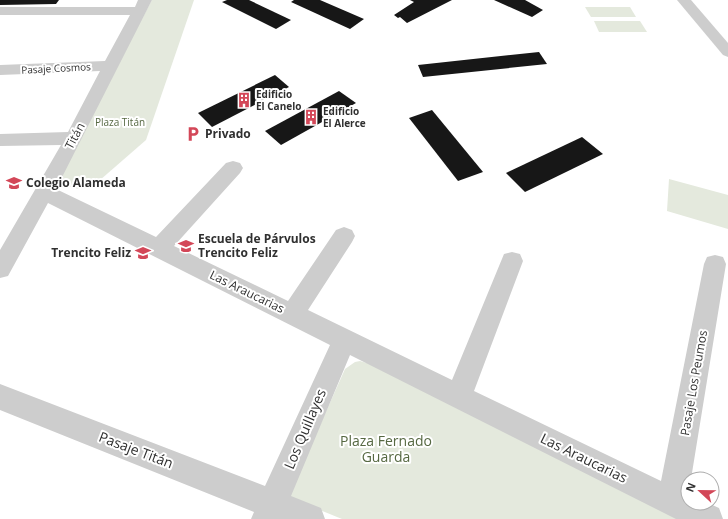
<svg xmlns="http://www.w3.org/2000/svg" width="728" height="519" font-family="'Open Sans',sans-serif">
	<style>
		.green { fill: #e4e9dd }
		.building { fill: #171717 }
		.lines { fill: none; stroke-linecap: round; stroke-linejoin: round }
		.minor { fill: #cdcdcd; fill-rule: evenodd }
		.labels { text-anchor: middle; stroke-width: 4; stroke-linejoin: round; paint-order: stroke }
		.far-street-label { font-size: 10px; fill: #303030; stroke: #fff }
		.far-poi-label { font-size: 10px; font-weight: bold; fill: #303030; stroke: #fff; text-anchor: start }
		.far-park-label { font-size: 10px; fill: #566842; stroke: #fff }
		.poi-label { font-size: 12px; font-weight: bold; fill: #303030; stroke: #fff; text-anchor: start }
		.street-label { font-size: 12px; fill: #303030; stroke: #fff }
		.near-street-label { font-size: 14px; fill: #303030; stroke: #fff }
		.near-park-label { font-size: 14px; fill: #566842; stroke: #fff }
	</style>
	<rect width="100%" height="100%" fill="#fff"/>
	<!-- green -->
	<g class="green">
		<path d="M152 0H194L146 140 92 187 79 189 54 183Z"/>
		<path d="M585 7H630L636 17H591Z"/>
		<path d="M594 21H640L647 32H599Z"/>
		<path d="M669 179 728 195V229L667 211Z"/>
		<path d="M360 361 370 364 682 519H342L288 497 345 369 355 362Z"/>
	</g>
	<!-- building -->
	<g class="building">
		<path d="M0 0H59L56 4 0 5Z"/>
		<path d="M227 0H249L291 20 276 29 222 2Z"/>
		<path d="M294 0H320L364 19 350 29 291 2Z"/>
		<path d="M410 0H452L407 23 400 17 398 18 394 15 414 2Z"/>
		<path d="M494 0H525L543 10 532 17Z"/>
		<path d="M539 52 547 64 423 77 418 65Z"/>
		<path d="M275 75 289 87 212 127 198 113Z"/>
		<path d="M339 91 356 103 281 145 265 131Z"/>
		<path d="M432 110 483 172 458 181 409 118Z"/>
		<path d="M582 137 603 154 525 192 506 173Z"/>
	</g>
	<g class="lines">
		<!-- minor -->
		<g class="minor">
			<path d="M138 0H152L56 189 156 237 226 163 233 161 240 163 243 168 240 173 174 246 288 301 336 230 344 227 352 230 355 236 352 242 308 310 452 380 504 254 512 252 520 254 523 261 474 391 661 481 704 264 707 257 715 255 723 257 726 264 691 479H688V503H708L719 508 723 519H676L350 355 291 496 321 508 325 519H251L254 512 0 410V384L265 486 330 345 48 203 8 276 0 278V250L61 145 0 146V134L68 132 100 71 0 75V65L105 61 130 15H0V7H135Z"/>
			<path d="M677 0H691L728 43V57L723 55Z"/>
		</g>
	</g>
	<!-- icons -->
	<defs>
		<symbol id="building-bare" viewBox="-9 -9 18 18"><path d="M-4-6H4V6H1V3H-1V6H-4ZM-2.5-4.3h1.7v1.8h-1.7ZM.8-4.3h1.7v1.8H.8ZM-2.5-1h1.7V.8h-1.7ZM.8-1h1.7V.8H.8Z" fill="#d34758" stroke="#fff" stroke-width="2.5" paint-order="stroke"/></symbol>
		<symbol id="parking-bare" viewBox="-9 -9 18 18"><path d="M-3.5-5.5H1a3.5 3.5 0 0 1 0 7H-1V5.5H-3.5ZM-1-3.4V-.6H.8a1.4 1.4 0 0 0 0-2.8Z" fill="#d34758" stroke="#fff" stroke-width="2.5" paint-order="stroke"/></symbol>
		<symbol id="school-bare" viewBox="-9 -9 18 18"><path d="M0-5L7-2L0 1L-7-2ZM-4 1L0 2.5L4 1V4Q0 6-4 4Z" fill="#d34758" stroke="#fff" stroke-width="2.5" paint-order="stroke"/></symbol>
	</defs>
	<g fill-rule="evenodd">
		<use href="#building-bare" x="233" y="89" width="22" height="22"/>
		<use href="#building-bare" x="300" y="106" width="22" height="22"/>
		<use href="#parking-bare" x="182" y="123" width="22" height="22"/>
		<use href="#school-bare" x="3" y="172" width="22" height="22"/>
		<use href="#school-bare" x="175" y="235" width="22" height="22"/>
		<use href="#school-bare" x="132" y="242" width="22" height="22"/>
	</g>
	<g class="labels">
		<!-- far-street labels -->
		<g class="far-street-label">
			<text transform="translate(56 68) rotate(-3)" y="4">Pasaje Cosmos</text>
		</g>
		<!-- far-poi labels -->
		<g class="far-poi-label">
			<text x="256" y="98">Edificio<tspan x="256" dy="12">El Canelo</tspan></text>
			<text x="323" y="115">Edificio<tspan x="323" dy="12">El Alerce</tspan></text>
		</g>
		<!-- far-park labels -->
		<g class="far-park-label">
			<text x="120" y="126">Plaza Titán</text>
		</g>
		<!-- poi labels -->
		<g class="poi-label">
			<text x="205" y="138">Privado</text>
			<text x="26" y="187">Colegio Alameda</text>
			<text x="198" y="243">Escuela de Párvulos<tspan x="198" dy="14">Trencito Feliz</tspan></text>
			<text x="131" y="257" text-anchor="end">Trencito Feliz</text>
		</g>
		<!-- street labels -->
		<g class="street-label">
			<text transform="translate(75 136) rotate(-62)" y="4">Titán</text>
			<text transform="translate(247 292) rotate(26)" y="4">Las Araucarias</text>
			<text transform="translate(694 383) rotate(-80)" y="4">Pasaje Los Peumos</text>
		</g>
		<!-- near-street labels -->
		<g class="near-street-label">
			<text transform="translate(305 429) rotate(-67)" y="5">Los Quillayes</text>
			<text transform="translate(136 450) rotate(21)" y="5">Pasaje Titán</text>
			<text transform="translate(584 458) rotate(26)" y="5">Las Araucarias</text>
		</g>
		<!-- near-park labels -->
		<g class="near-park-label">
			<text x="386" y="446">Plaza Fernado<tspan x="386" dy="16">Guarda</tspan></text>
		</g>
	</g>
	<!-- north arrow -->
	<g transform="translate(700 491) rotate(292)"><circle r="19" fill="#ffffff" stroke="#acacac"/>
	<path d="M0-3L7 15L0 10L-7 15Z" fill="#d34758"/>
	<text y="-6" font-size="11" font-weight="bold" text-anchor="middle" fill="#303030">N</text>
	</g>
</svg>
